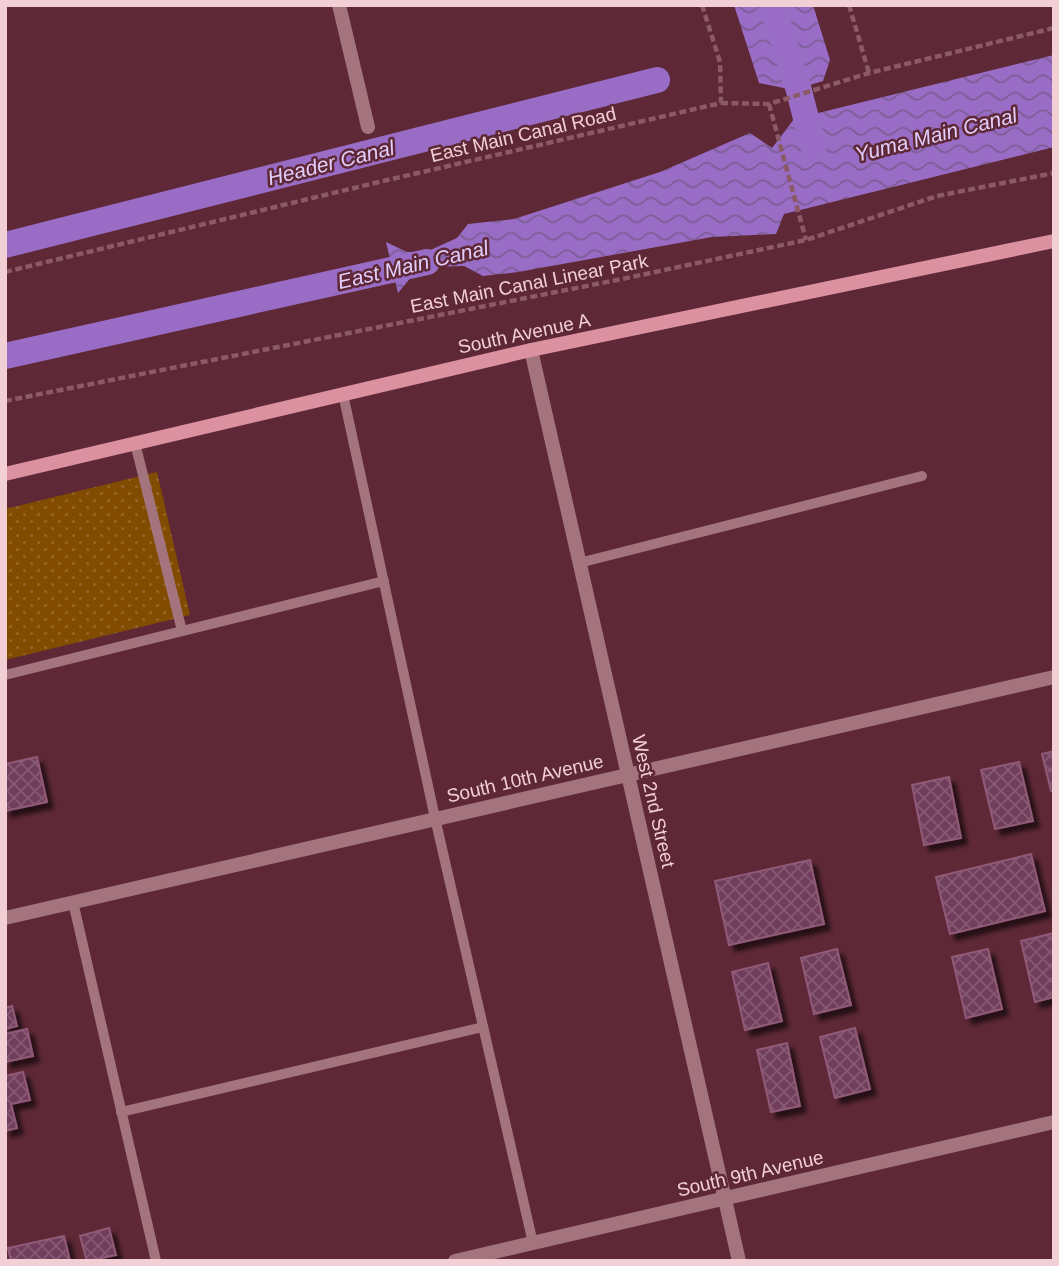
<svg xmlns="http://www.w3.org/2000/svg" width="1059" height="1266" font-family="Arial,sans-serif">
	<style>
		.grass { fill: url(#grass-dots) }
		.water { fill: url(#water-waves) }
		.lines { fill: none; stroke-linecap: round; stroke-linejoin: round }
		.canal { stroke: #996dc5; stroke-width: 26 }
		.building { fill: url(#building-cross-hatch); stroke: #905a78; stroke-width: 2; filter: url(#shadow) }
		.path { stroke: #8b5a66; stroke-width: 4.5; stroke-dasharray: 7 3.5; stroke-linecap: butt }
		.service { stroke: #a3747d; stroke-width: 10 }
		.minor { stroke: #a3747d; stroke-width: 14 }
		.secondary { stroke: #dc91a1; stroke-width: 14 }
		.labels { text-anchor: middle; stroke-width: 5; stroke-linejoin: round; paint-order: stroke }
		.street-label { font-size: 19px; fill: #f2cfd5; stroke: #5e2836 }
		.water-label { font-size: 21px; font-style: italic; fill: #e2cdfb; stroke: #5e2836 }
	</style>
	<defs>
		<pattern id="grass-dots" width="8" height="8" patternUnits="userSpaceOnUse" patternTransform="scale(1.75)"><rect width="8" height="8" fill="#814c00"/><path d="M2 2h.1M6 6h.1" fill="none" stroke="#936524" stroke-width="1.8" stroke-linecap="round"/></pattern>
		<pattern id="water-waves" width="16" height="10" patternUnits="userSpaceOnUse" patternTransform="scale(1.75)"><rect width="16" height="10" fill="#996dc5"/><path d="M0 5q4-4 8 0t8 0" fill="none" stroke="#7d5d96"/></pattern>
		<pattern id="building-cross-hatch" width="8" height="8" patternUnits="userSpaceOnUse" patternTransform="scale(1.75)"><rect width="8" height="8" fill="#713e5b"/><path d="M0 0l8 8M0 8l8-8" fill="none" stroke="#865972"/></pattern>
		<filter id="shadow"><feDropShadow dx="6" dy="6" stdDeviation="2" flood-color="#0009"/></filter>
	</defs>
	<rect width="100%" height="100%" fill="#5e2836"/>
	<!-- grass -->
	<path class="grass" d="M157 472 190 615 5 660V509Z"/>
	<!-- water -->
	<g class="water">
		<path d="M734 5H813L830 60 823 81 793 90 759 83Z"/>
		<path d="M1054 55V147L784 214 776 234 712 237 518 272 483 276 464 266 429 267 412 276 398 293 386 242 407 252H426L457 238 468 224 514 219 660 172 750 133 772 148 794 119Z"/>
	</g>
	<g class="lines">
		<!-- canal -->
		<g class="canal">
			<path d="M772 5 798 87 814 149"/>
			<path d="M5 245 657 80"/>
			<path d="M5 356 427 262"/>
		</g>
	</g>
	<!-- building -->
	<g class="building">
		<path d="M1054 751V791H1051L1042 754Z"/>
		<path d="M37 757 47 802 5 811V764Z"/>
		<path d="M1019 762 1033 821 995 829 981 770Z"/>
		<path d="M949 777 961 838 924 845 912 785Z"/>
		<path d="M1031 854 1045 911 950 934 936 877Z"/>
		<path d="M810 860 824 924 729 945 715 881Z"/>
		<path d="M1054 933V997L1035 1002 1021 941Z"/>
		<path d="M837 949 851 1005 814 1014 801 958Z"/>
		<path d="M988 949 1002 1009 966 1018 952 957Z"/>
		<path d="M768 963 782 1021 745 1030 732 972Z"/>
		<path d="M12 1006 17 1026 5 1029V1008Z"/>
		<path d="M855 1028 870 1089 835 1098 820 1037Z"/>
		<path d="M27 1029 33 1056 5 1062V1034Z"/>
		<path d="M787 1043 800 1106 771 1112 757 1050Z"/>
		<path d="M23 1072 30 1100 11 1104 17 1128 5 1131V1076Z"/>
		<path d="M109 1228 116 1255 87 1261 80 1236Z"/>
		<path d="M64 1236 70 1261H11L8 1248Z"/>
	</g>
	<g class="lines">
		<!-- path -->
		<g class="path">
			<path d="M849 5 869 73"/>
			<path d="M721 103 769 104 869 73 1054 28"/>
			<path d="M769 104 806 240"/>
			<path d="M5 272 379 182 721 103 720 62 702 5"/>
			<path d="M5 401 622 279 806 240 937 196 1054 173"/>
		</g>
		<!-- service -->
		<g class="service">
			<path d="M343 394 435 818 533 1243"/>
			<path d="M135 443 182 631"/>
			<path d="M579 563 922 476"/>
			<path d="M5 675 384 581"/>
			<path d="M73 902 156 1261"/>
			<path d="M121 1112 483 1027"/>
		</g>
		<!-- minor -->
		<g class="minor">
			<path d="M339 5 368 127"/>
			<path d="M531 350 739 1261"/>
			<path d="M5 918 1054 677"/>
			<path d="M455 1261 1054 1122"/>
		</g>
		<!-- secondary -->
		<path class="secondary" d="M5 474 531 350 1054 241"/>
	</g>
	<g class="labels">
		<!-- street labels -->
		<g class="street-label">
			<text transform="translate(523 134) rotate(-13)" y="7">East Main Canal Road</text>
			<text transform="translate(529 283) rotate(-11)" y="7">East Main Canal Linear Park</text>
			<text transform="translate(524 333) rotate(-12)" y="7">South Avenue A</text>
			<text transform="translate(525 778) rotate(-13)" y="7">South 10th Avenue</text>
			<text transform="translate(654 801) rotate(77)" y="7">West 2nd Street</text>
			<text transform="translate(750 1173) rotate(-13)" y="7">South 9th Avenue</text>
		</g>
		<!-- water labels -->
		<g class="water-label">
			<text transform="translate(936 135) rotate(-14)" y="7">Yuma Main Canal</text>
			<text transform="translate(331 163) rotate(-14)" y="7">Header Canal</text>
			<text transform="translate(413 265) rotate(-13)" y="7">East Main Canal</text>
		</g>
	</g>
	<!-- border -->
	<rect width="1059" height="1266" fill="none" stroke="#f2cfd5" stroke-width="14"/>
</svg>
